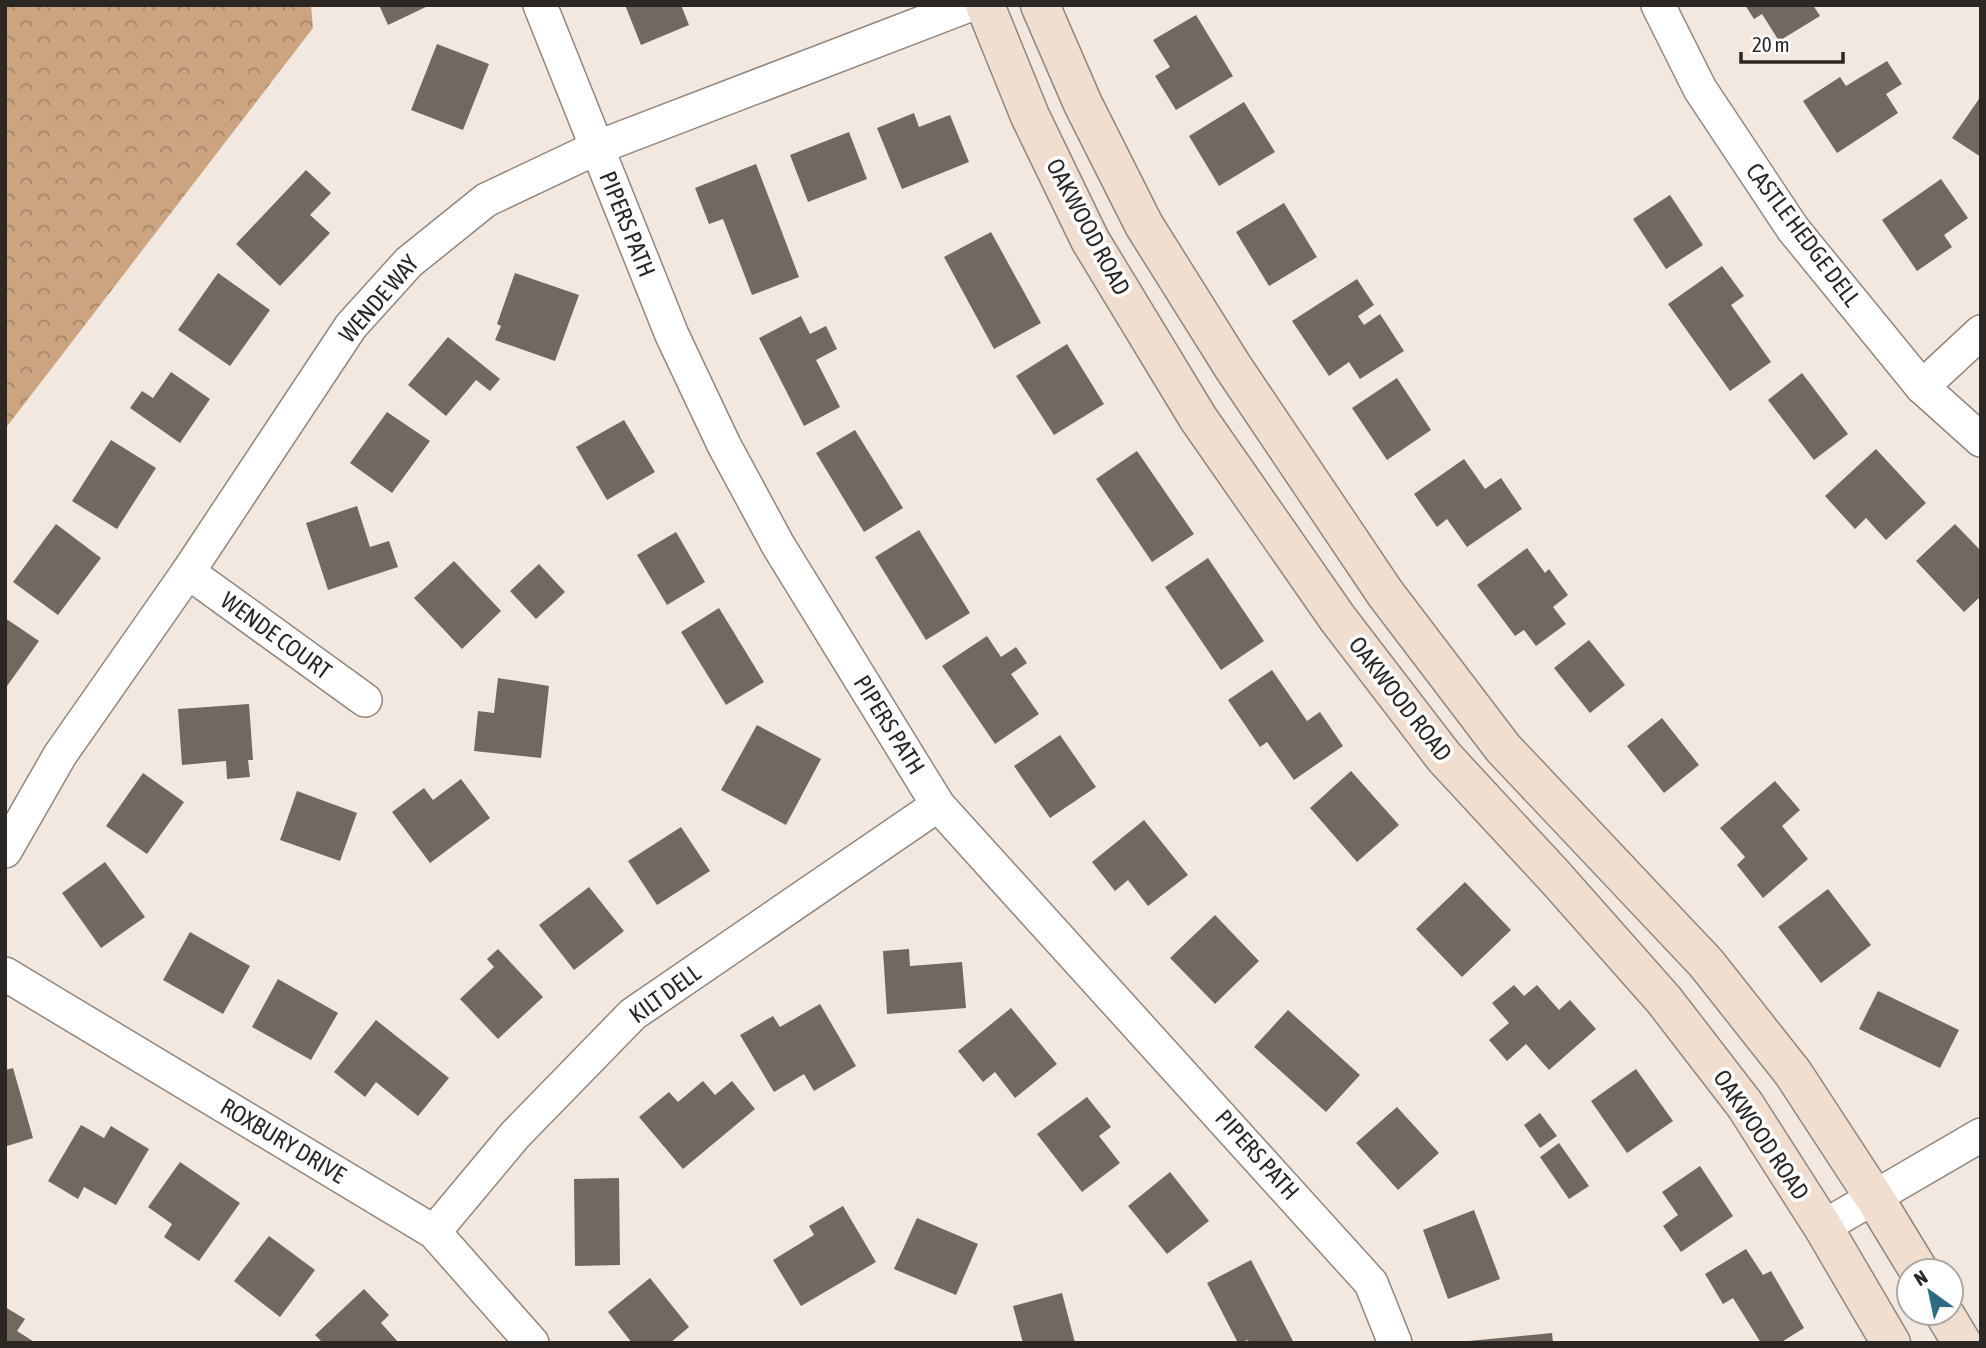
<svg xmlns="http://www.w3.org/2000/svg" width="1986" height="1348" font-family="'Asap Condensed',sans-serif">
	<style>
		.forest { fill: url(#forest-crowns) }
		.building { fill: #716860 }
		.lines { fill: none; stroke-linecap: round; stroke-linejoin: round }
		.street-casing { stroke: #90867e; stroke-width: 36 }
		.secondary-casing { stroke: #90867e; stroke-width: 41 }
		.street { stroke: #fff; stroke-width: 33 }
		.secondary { stroke: #f0dfd0; stroke-width: 38 }
		.labels { text-anchor: middle; stroke-width: 7; stroke-linejoin: round; paint-order: stroke }
		.street-label { font-size: 24px; fill: #2b2724; stroke: #fff }
	</style>
	<defs>
		<pattern id="forest-crowns" width="20" height="18" patternUnits="userSpaceOnUse" patternTransform="scale(1.75)"><rect width="20" height="18" fill="#cca481"/><path d="M2 6a3 3 0 1 1 6 0M12 15a3 3 0 1 1 6 0" fill="none" stroke="#a68669"/></pattern>
	</defs>
	<rect width="100%" height="100%" fill="#f3e8df"/>
	<!-- forest -->
	<path class="forest" d="M5 5H311L313 28 5 429Z"/>
	<!-- building -->
	<g class="building">
		<path d="M379 5H430L388 25Z"/>
		<path d="M625 5H681L689 25 641 45Z"/>
		<path d="M1745 5H1813L1820 16 1779 41 1762 14 1754 19Z"/>
		<path d="M1196 15 1233 76 1176 110 1155 76 1170 67 1153 40Z"/>
		<path d="M437 44 489 64 463 130 411 110Z"/>
		<path d="M1887 61 1902 84 1886 94 1898 113 1837 153 1803 101 1840 77 1846 86Z"/>
		<path d="M1981 96V157L1952 138Z"/>
		<path d="M1244 102 1275 152 1219 186 1189 136Z"/>
		<path d="M914 113 919 127 950 115 969 162 902 189 877 128Z"/>
		<path d="M849 132 867 179 808 202 790 155Z"/>
		<path d="M756 164 799 277 752 295 723 219 709 224 695 188Z"/>
		<path d="M306 170 331 193 310 215 330 233 280 286 236 244Z"/>
		<path d="M1941 179 1968 218 1944 235 1952 247 1917 271 1882 220Z"/>
		<path d="M1670 195 1703 245 1666 269 1633 219Z"/>
		<path d="M1284 203 1317 257 1269 286 1236 232Z"/>
		<path d="M991 232 1041 323 994 349 944 257Z"/>
		<path d="M1722 266 1744 296 1731 305 1771 362 1730 391 1668 304Z"/>
		<path d="M218 273 270 310 230 366 178 330Z"/>
		<path d="M515 273 579 295 555 361 495 340 501 326 497 324Z"/>
		<path d="M1357 279 1374 305 1358 316 1364 325 1380 314 1404 351 1360 379 1349 362 1329 376 1292 321Z"/>
		<path d="M801 316 810 334 826 326 837 349 816 360 840 407 804 426 759 338Z"/>
		<path d="M448 337 500 379 490 391 476 380 446 416 408 385Z"/>
		<path d="M1067 344 1104 404 1054 435 1016 376Z"/>
		<path d="M171 372 210 399 180 443 130 408 142 391 153 398Z"/>
		<path d="M1802 373 1848 434 1814 460 1768 400Z"/>
		<path d="M1397 378 1431 430 1387 460 1352 408Z"/>
		<path d="M387 412 430 441 392 493 350 463Z"/>
		<path d="M624 420 655 472 607 500 576 447Z"/>
		<path d="M855 430 903 508 864 532 816 453Z"/>
		<path d="M111 440 156 468 117 529 72 501Z"/>
		<path d="M1876 449 1926 503 1886 540 1866 518 1855 529 1825 496Z"/>
		<path d="M1137 451 1194 534 1152 562 1096 479Z"/>
		<path d="M1464 459 1485 489 1501 478 1522 509 1467 547 1447 519 1437 527 1414 494Z"/>
		<path d="M357 506 370 547 389 541 398 567 328 590 306 523Z"/>
		<path d="M56 524 101 558 58 615 13 582Z"/>
		<path d="M1955 524 1981 551V596L1964 612 1916 561Z"/>
		<path d="M919 530 970 613 926 640 875 557Z"/>
		<path d="M676 532 705 582 667 605 637 555Z"/>
		<path d="M1527 548 1545 573 1549 569 1568 595 1553 607 1566 624 1536 646 1524 630 1515 636 1477 585Z"/>
		<path d="M1208 558 1264 641 1221 670 1165 587Z"/>
		<path d="M454 561 501 611 462 649 414 598Z"/>
		<path d="M539 564 565 592 536 619 510 591Z"/>
		<path d="M719 608 764 682 726 705 681 632Z"/>
		<path d="M5 618 39 641 5 689Z"/>
		<path d="M987 636 1001 657 1016 647 1027 663 1011 674 1039 714 995 744 942 666Z"/>
		<path d="M1589 640 1625 685 1590 713 1554 668Z"/>
		<path d="M1272 670 1307 721 1320 712 1343 746 1294 780 1267 742 1260 747 1228 700Z"/>
		<path d="M498 678 549 686 541 758 474 751 478 711 494 713Z"/>
		<path d="M249 704 253 760H248L250 777 227 779 226 761 182 765 178 709Z"/>
		<path d="M1662 718 1699 765 1664 793 1627 746Z"/>
		<path d="M757 725 821 759 786 825 721 790Z"/>
		<path d="M1060 735 1096 787 1050 818 1014 766Z"/>
		<path d="M1351 771 1399 825 1357 862 1310 808Z"/>
		<path d="M143 773 184 802 147 854 106 826Z"/>
		<path d="M461 779 490 818 430 863 392 812 424 788 433 800Z"/>
		<path d="M1775 781 1800 810 1782 826 1808 859 1763 898 1737 865 1745 857 1720 828Z"/>
		<path d="M297 791 357 813 340 861 280 840Z"/>
		<path d="M1144 820 1188 875 1148 906 1128 880 1115 891 1092 862Z"/>
		<path d="M681 827 710 871 657 905 628 861Z"/>
		<path d="M105 862 145 917 101 948 62 893Z"/>
		<path d="M1465 882 1511 930 1462 977 1416 929Z"/>
		<path d="M589 887 624 931 574 970 539 925Z"/>
		<path d="M1828 889 1871 945 1821 983 1778 927Z"/>
		<path d="M1215 915 1259 961 1215 1004 1170 958Z"/>
		<path d="M190 932 250 966 223 1014 163 980Z"/>
		<path d="M498 949 543 997 498 1039 460 999 494 967 487 959Z"/>
		<path d="M909 949 910 966 962 962 966 1008 887 1014 883 951Z"/>
		<path d="M278 979 338 1013 311 1060 252 1027Z"/>
		<path d="M1514 985 1524 996 1537 985 1559 1010 1570 1000 1596 1029 1549 1070 1526 1044 1507 1061 1489 1040 1509 1023 1492 1003Z"/>
		<path d="M1878 991 1959 1030 1940 1068 1859 1029Z"/>
		<path d="M820 1004 856 1066 814 1091 804 1074 774 1092 740 1035 773 1016 780 1027Z"/>
		<path d="M1011 1008 1057 1064 1015 1098 995 1072 983 1082 958 1051Z"/>
		<path d="M1288 1010 1360 1075 1326 1112 1254 1047Z"/>
		<path d="M376 1020 449 1078 418 1116 376 1082 365 1097 334 1072Z"/>
		<path d="M13 1068 33 1138 7 1146 5 1070Z"/>
		<path d="M1636 1069 1673 1121 1627 1153 1591 1101Z"/>
		<path d="M703 1081 715 1095 732 1081 755 1109 683 1169 639 1117 669 1092 678 1102Z"/>
		<path d="M1087 1097 1111 1127 1099 1136 1120 1163 1082 1192 1037 1134Z"/>
		<path d="M1397 1107 1439 1153 1398 1190 1356 1143Z"/>
		<path d="M1540 1113 1557 1136 1540 1148 1524 1125Z"/>
		<path d="M81 1125 104 1138 111 1126 149 1149 116 1205 84 1187 78 1199 48 1181Z"/>
		<path d="M1559 1143 1589 1186 1569 1199 1540 1157Z"/>
		<path d="M180 1162 240 1203 199 1261 164 1237 172 1224 148 1207Z"/>
		<path d="M1700 1166 1733 1216 1681 1252 1663 1226 1678 1215 1662 1192Z"/>
		<path d="M1170 1172 1209 1221 1167 1254 1128 1206Z"/>
		<path d="M619 1178 620 1265 575 1266 574 1179Z"/>
		<path d="M843 1206 876 1262 801 1306 773 1260 814 1235 809 1226Z"/>
		<path d="M1474 1210 1500 1279 1448 1299 1423 1230Z"/>
		<path d="M917 1218 978 1244 956 1295 894 1269Z"/>
		<path d="M269 1236 315 1270 280 1317 234 1281Z"/>
		<path d="M1746 1249 1763 1275 1771 1271 1804 1328 1780 1343H1761L1733 1298 1723 1304 1705 1274Z"/>
		<path d="M1251 1260 1294 1343H1250L1248 1340 1238 1343 1207 1283Z"/>
		<path d="M650 1278 689 1327 670 1343H632L608 1312Z"/>
		<path d="M364 1289 389 1315 381 1323 399 1343H323L315 1335Z"/>
		<path d="M1062 1293 1075 1343H1023L1013 1306Z"/>
		<path d="M5 1307 25 1319 17 1331 36 1343H5Z"/>
		<path d="M1552 1333 1553 1343H1469V1341Z"/>
	</g>
	<g class="lines">
		<defs>
			<g id="street">
				<path d="M540 5 672 335 724 445 778 545 938 805 1371 1283 1395 1343"/>
				<path d="M1658 5 1700 89 1793 229 1922 387 1981 440"/>
				<path d="M1922 387 1981 332"/>
				<path d="M188 572 365 700"/>
				<path d="M5 851 60 755 188 572 351 326 409 262 486 200 596 148 969 5"/>
				<path d="M5 974 434 1232 532 1343"/>
				<path d="M1823 1227 1981 1135"/>
				<path d="M434 1232 515 1135 633 1014 938 805"/>
			</g>
			<g id="secondary">
				<path d="M985 5 1030 116 1090 240 1198 418 1338 619 1444 757 1556 878 1664 1000 1745 1105 1823 1227 1891 1343"/>
				<path d="M1040 5 1083 104 1144 225 1233 367 1385 593 1503 748 1706 963 1793 1073 1874 1197 1919 1271"/>
				<path d="M1944 1313 1962 1343"/>
			</g>
		</defs>
		<!-- street casing -->
		<use href="#street" class="street-casing"/>
		<!-- secondary casing -->
		<use href="#secondary" class="secondary-casing"/>
		<!-- street -->
		<use href="#street" class="street"/>
		<!-- secondary -->
		<use href="#secondary" class="secondary"/>
	</g>
	<g class="labels">
		<!-- street labels -->
		<g class="street-label">
			<text transform="translate(627 224) rotate(68)" y="8">PIPERS PATH</text>
			<text transform="translate(1088 227) rotate(62)" y="8">OAKWOOD ROAD</text>
			<text transform="translate(1803 235) rotate(53)" y="8">CASTLE HEDGE DELL</text>
			<text transform="translate(379 299) rotate(-49)" y="8">WENDE WAY</text>
			<text transform="translate(276 636) rotate(36)" y="8">WENDE COURT</text>
			<text transform="translate(1400 699) rotate(52)" y="8">OAKWOOD ROAD</text>
			<text transform="translate(889 725) rotate(58)" y="8">PIPERS PATH</text>
			<text transform="translate(665 994) rotate(-36)" y="8">KILT DELL</text>
			<text transform="translate(1761 1135) rotate(56)" y="8">OAKWOOD ROAD</text>
			<text transform="translate(283 1141) rotate(31)" y="8">ROXBURY DRIVE</text>
			<text transform="translate(1257 1155) rotate(48)" y="8">PIPERS PATH</text>
		</g>
	</g>
	<!-- border -->
	<rect width="1986" height="1348" fill="none" stroke="#2b2724" stroke-width="14"/>
	<!-- north arrow -->
	<g transform="translate(1930 1292) rotate(327)"><circle r="33" fill="#ffffff" stroke="#aaa9a7" stroke-width="2"/>
	<path d="M0-5L12 26L0 18L-12 26Z" fill="#2f6b83"/>
	<text y="-10" font-size="19" font-weight="bold" text-anchor="middle" fill="#2b2724">N</text>
	</g>
	<!-- scale -->
	<path d="M1741 52v10h102v-10" fill="none" stroke="#2b2724" stroke-width="3.5"/>
	<text x="1752" y="52" font-size="21" fill="#2b2724" stroke="#ffffff" stroke-width="5" paint-order="stroke">20 m</text>
</svg>
